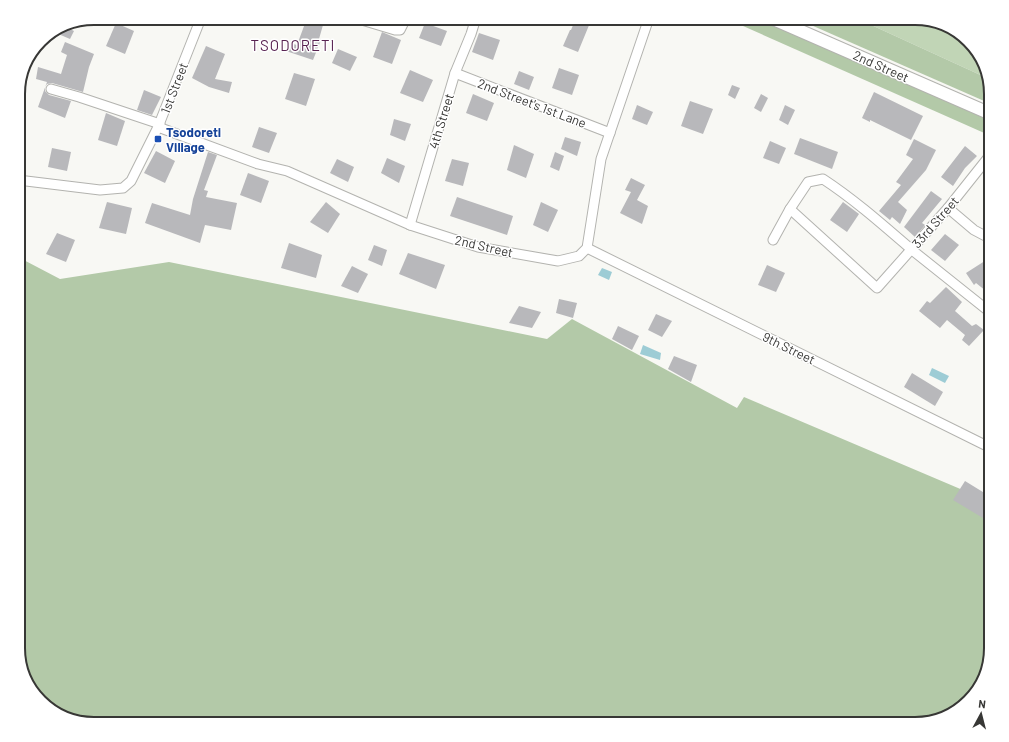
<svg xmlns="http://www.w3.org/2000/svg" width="1009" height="742" font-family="Barlow,sans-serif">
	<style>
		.green { fill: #c1d5b6 }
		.forest { fill: #b3c9a8 }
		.water { fill: #9dccd5 }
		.building { fill: #b8b8bb }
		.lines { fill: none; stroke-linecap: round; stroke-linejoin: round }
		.street-casing { stroke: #b3b3af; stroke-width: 11 }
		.secondary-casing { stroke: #b3b3af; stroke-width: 14 }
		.street { stroke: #fff; stroke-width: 9 }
		.secondary { stroke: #fff; stroke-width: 12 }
		.transit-dot { fill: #1a4fb4; stroke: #fff; stroke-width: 1.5 }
		.labels { text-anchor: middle; stroke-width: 3; stroke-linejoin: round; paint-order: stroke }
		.street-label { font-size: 13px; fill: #373735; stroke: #fff }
		.transit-label { font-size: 13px; font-weight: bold; fill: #164399; stroke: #fff; text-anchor: start }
		.quarter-label { font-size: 15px; letter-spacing: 1px; fill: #582351; stroke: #fff }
		.rim { fill: none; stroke: #373735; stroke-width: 2 }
	</style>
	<rect width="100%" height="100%" fill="#f8f8f4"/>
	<!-- green -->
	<path class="green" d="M856 18H915L961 34 983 61 987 78Z"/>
	<!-- forest -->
	<g class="forest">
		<path d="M725 18H757L991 121V136Z"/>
		<path d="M795 18H856L987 78 991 94V104Z"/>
		<path d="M18 257 60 279 169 262 547 339 572 319 737 408 744 397 991 502V648L975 694 948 716 915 724H94L48 708 26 682 18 653Z"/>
	</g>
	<!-- water -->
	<g class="water">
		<path d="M602 268 612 272 609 280 598 275Z"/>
		<path d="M643 345 661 353 660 360 640 354Z"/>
		<path d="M932 368 949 376 945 383 929 375Z"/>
	</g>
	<!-- building -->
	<g class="building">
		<path d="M307 18H325L319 39 321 40 313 60 286 51 289 43 297 45Z"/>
		<path d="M576 18H592L578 52 563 46 570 30H571Z"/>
		<path d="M116 23 134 31 125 54 106 46Z"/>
		<path d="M425 23 447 31 441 46 419 38Z"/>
		<path d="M68 28 74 31 70 39 56 33Z"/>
		<path d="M382 32 401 40 392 64 373 57Z"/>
		<path d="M479 33 500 40 493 60 472 52Z"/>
		<path d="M65 42 94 54 89 67 83 92 52 83 47 84 45 87V91L49 95 71 101 65 118 38 107 47 82 36 79 38 67 61 74 67 55 61 52Z"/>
		<path d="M206 46 225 54 215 79 232 82 229 93 209 87 192 78Z"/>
		<path d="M338 49 357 57 350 71 332 63Z"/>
		<path d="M559 68 579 75 572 95 552 88Z"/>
		<path d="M410 70 433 80 423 102 400 93Z"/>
		<path d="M519 71 534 77 529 90 514 84Z"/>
		<path d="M294 73 315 79 306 106 285 99Z"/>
		<path d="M732 85 740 88 735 99 728 95Z"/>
		<path d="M144 90 161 97 152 115 137 110Z"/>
		<path d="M874 92 923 116 911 140 870 120V122L862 118Z"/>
		<path d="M473 94 494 103 487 121 466 113Z"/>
		<path d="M761 94 768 98 761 112 754 108Z"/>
		<path d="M690 101 713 109 703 134 681 126Z"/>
		<path d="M637 105 653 112 647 125 632 119Z"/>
		<path d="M785 105 795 110 788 125 779 120Z"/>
		<path d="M106 113 125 121 117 146 98 140Z"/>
		<path d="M394 119 411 124 405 141 390 135Z"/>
		<path d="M259 127 277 133 269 153 252 147Z"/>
		<path d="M565 137 581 142 577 156 561 149Z"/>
		<path d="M800 138 838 152 832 169 794 154Z"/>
		<path d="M914 139 936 150 926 170 898 202 907 210 900 224 892 217 890 220 879 211 901 185 896 182 913 159 906 155Z"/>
		<path d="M770 141 786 148 779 164 763 158Z"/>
		<path d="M514 145 534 154 526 178 507 170Z"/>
		<path d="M965 146 977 156 965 168 953 186 941 177Z"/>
		<path d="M52 148 71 152 67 171 48 167Z"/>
		<path d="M156 151 175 161 165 183 144 173Z"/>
		<path d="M208 152 217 155 204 190 208 191 206 197 237 203 231 230 205 225 200 243 145 223 152 203 190 215 193 199Z"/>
		<path d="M555 152 564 156 559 171 550 167Z"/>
		<path d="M387 158 405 166 399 183 381 173Z"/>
		<path d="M337 159 354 167 348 182 330 173Z"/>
		<path d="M452 159 469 163 463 186 445 181Z"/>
		<path d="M248 173 269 181 261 203 240 195Z"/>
		<path d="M631 178 645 185 637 200 648 206 642 224 620 213 631 192 625 190Z"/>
		<path d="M931 191 942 199 922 223 925 225 915 237 904 227Z"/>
		<path d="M457 197 513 216 507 235 450 216Z"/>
		<path d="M107 202 132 208 126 234 99 228Z"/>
		<path d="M326 202 340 214 328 233 310 222Z"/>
		<path d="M541 202 558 210 548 232 533 225Z"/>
		<path d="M843 202 859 214 847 232 830 220Z"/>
		<path d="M57 233 75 240 66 262 46 254Z"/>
		<path d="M945 234 959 245 945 261 931 250Z"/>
		<path d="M289 243 322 255 316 278 281 268Z"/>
		<path d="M374 245 387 250 382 266 368 260Z"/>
		<path d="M408 253 445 265 436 289 399 274Z"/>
		<path d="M991 257V295L976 283 974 285 966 273Z"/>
		<path d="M767 265 785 273 776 292 758 285Z"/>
		<path d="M352 266 368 274 358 293 341 286Z"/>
		<path d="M946 287 962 302 955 311 972 326 976 324 984 330 969 346 962 340 965 335 947 320 940 328 919 311 927 301 930 303Z"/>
		<path d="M559 299 577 303 573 318 556 313Z"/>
		<path d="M519 306 541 312 532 328 509 323Z"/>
		<path d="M656 314 672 321 662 337 648 330Z"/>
		<path d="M618 326 639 336 632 350 612 339Z"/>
		<path d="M674 356 697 365 691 382 668 369Z"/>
		<path d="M912 373 943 392 935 406 904 387Z"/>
		<path d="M965 481 991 497V505L983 518 953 500Z"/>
	</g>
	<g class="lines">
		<defs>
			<g id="street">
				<path d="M355 18 395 30H400L406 18"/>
				<path d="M455 73 610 133"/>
				<path d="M51 89 79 97 160 124"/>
				<path d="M158 127 258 164 287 171 410 225 478 247 558 261 579 256 587 248 601 159 649 18"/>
				<path d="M18 180 100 190 123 188 131 181 158 127 201 18"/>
				<path d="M948 208 974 230 991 239"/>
				<path d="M790 209 877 288 948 208 991 154"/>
				<path d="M410 225 455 73 471 34 476 18"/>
				<path d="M773 240 790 209 808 182 823 179C855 200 883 225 912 250 938 271 965 292 991 313"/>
				<path d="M587 248 991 448"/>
			</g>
			<path id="secondary" d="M771 18 991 114"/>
		</defs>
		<!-- street casing -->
		<use href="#street" class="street-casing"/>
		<!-- secondary casing -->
		<use href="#secondary" class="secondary-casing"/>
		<!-- street -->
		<use href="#street" class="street"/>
		<!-- secondary -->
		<use href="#secondary" class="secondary"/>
	</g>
	<!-- markers -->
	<rect class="transit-dot" x="154" y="135" width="8" height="8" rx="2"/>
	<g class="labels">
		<!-- street labels -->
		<g class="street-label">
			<text transform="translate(881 66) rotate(24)" y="5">2nd Street</text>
			<text transform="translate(174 88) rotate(-69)" y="5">1st Street</text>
			<text transform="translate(532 103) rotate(21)" y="5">2nd Street's 1st Lane</text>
			<text transform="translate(441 121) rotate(-73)" y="5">4th Street</text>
			<text transform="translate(935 222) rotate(-49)" y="5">33rd Street</text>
			<text transform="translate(484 246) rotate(13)" y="5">2nd Street</text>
			<text transform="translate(789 348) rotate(26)" y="5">9th Street</text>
		</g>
		<!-- transit labels -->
		<g class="transit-label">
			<text x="166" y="137">Tsodoreti<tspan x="166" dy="15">Village</tspan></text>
		</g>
		<!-- quarter labels -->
		<g class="quarter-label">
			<text x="293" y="51">TSODORETI</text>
		</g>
	</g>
	<!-- crop -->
	<path d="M0 0H1009V742H0ZM94 25H915A69 69 0 0 1 984 94V648A69 69 0 0 1 915 717H94A69 69 0 0 1 25 648V94A69 69 0 0 1 94 25Z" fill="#fff" fill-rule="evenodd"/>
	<path class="rim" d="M94 25H915A69 69 0 0 1 984 94V648A69 69 0 0 1 915 717H94A69 69 0 0 1 25 648V94A69 69 0 0 1 94 25Z"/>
	<!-- north arrow -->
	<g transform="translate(981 714) rotate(7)" stroke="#ffffff" stroke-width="3" paint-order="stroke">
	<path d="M0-3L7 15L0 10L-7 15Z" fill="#373735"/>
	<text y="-6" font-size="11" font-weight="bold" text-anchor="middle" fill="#373735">N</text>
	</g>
</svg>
